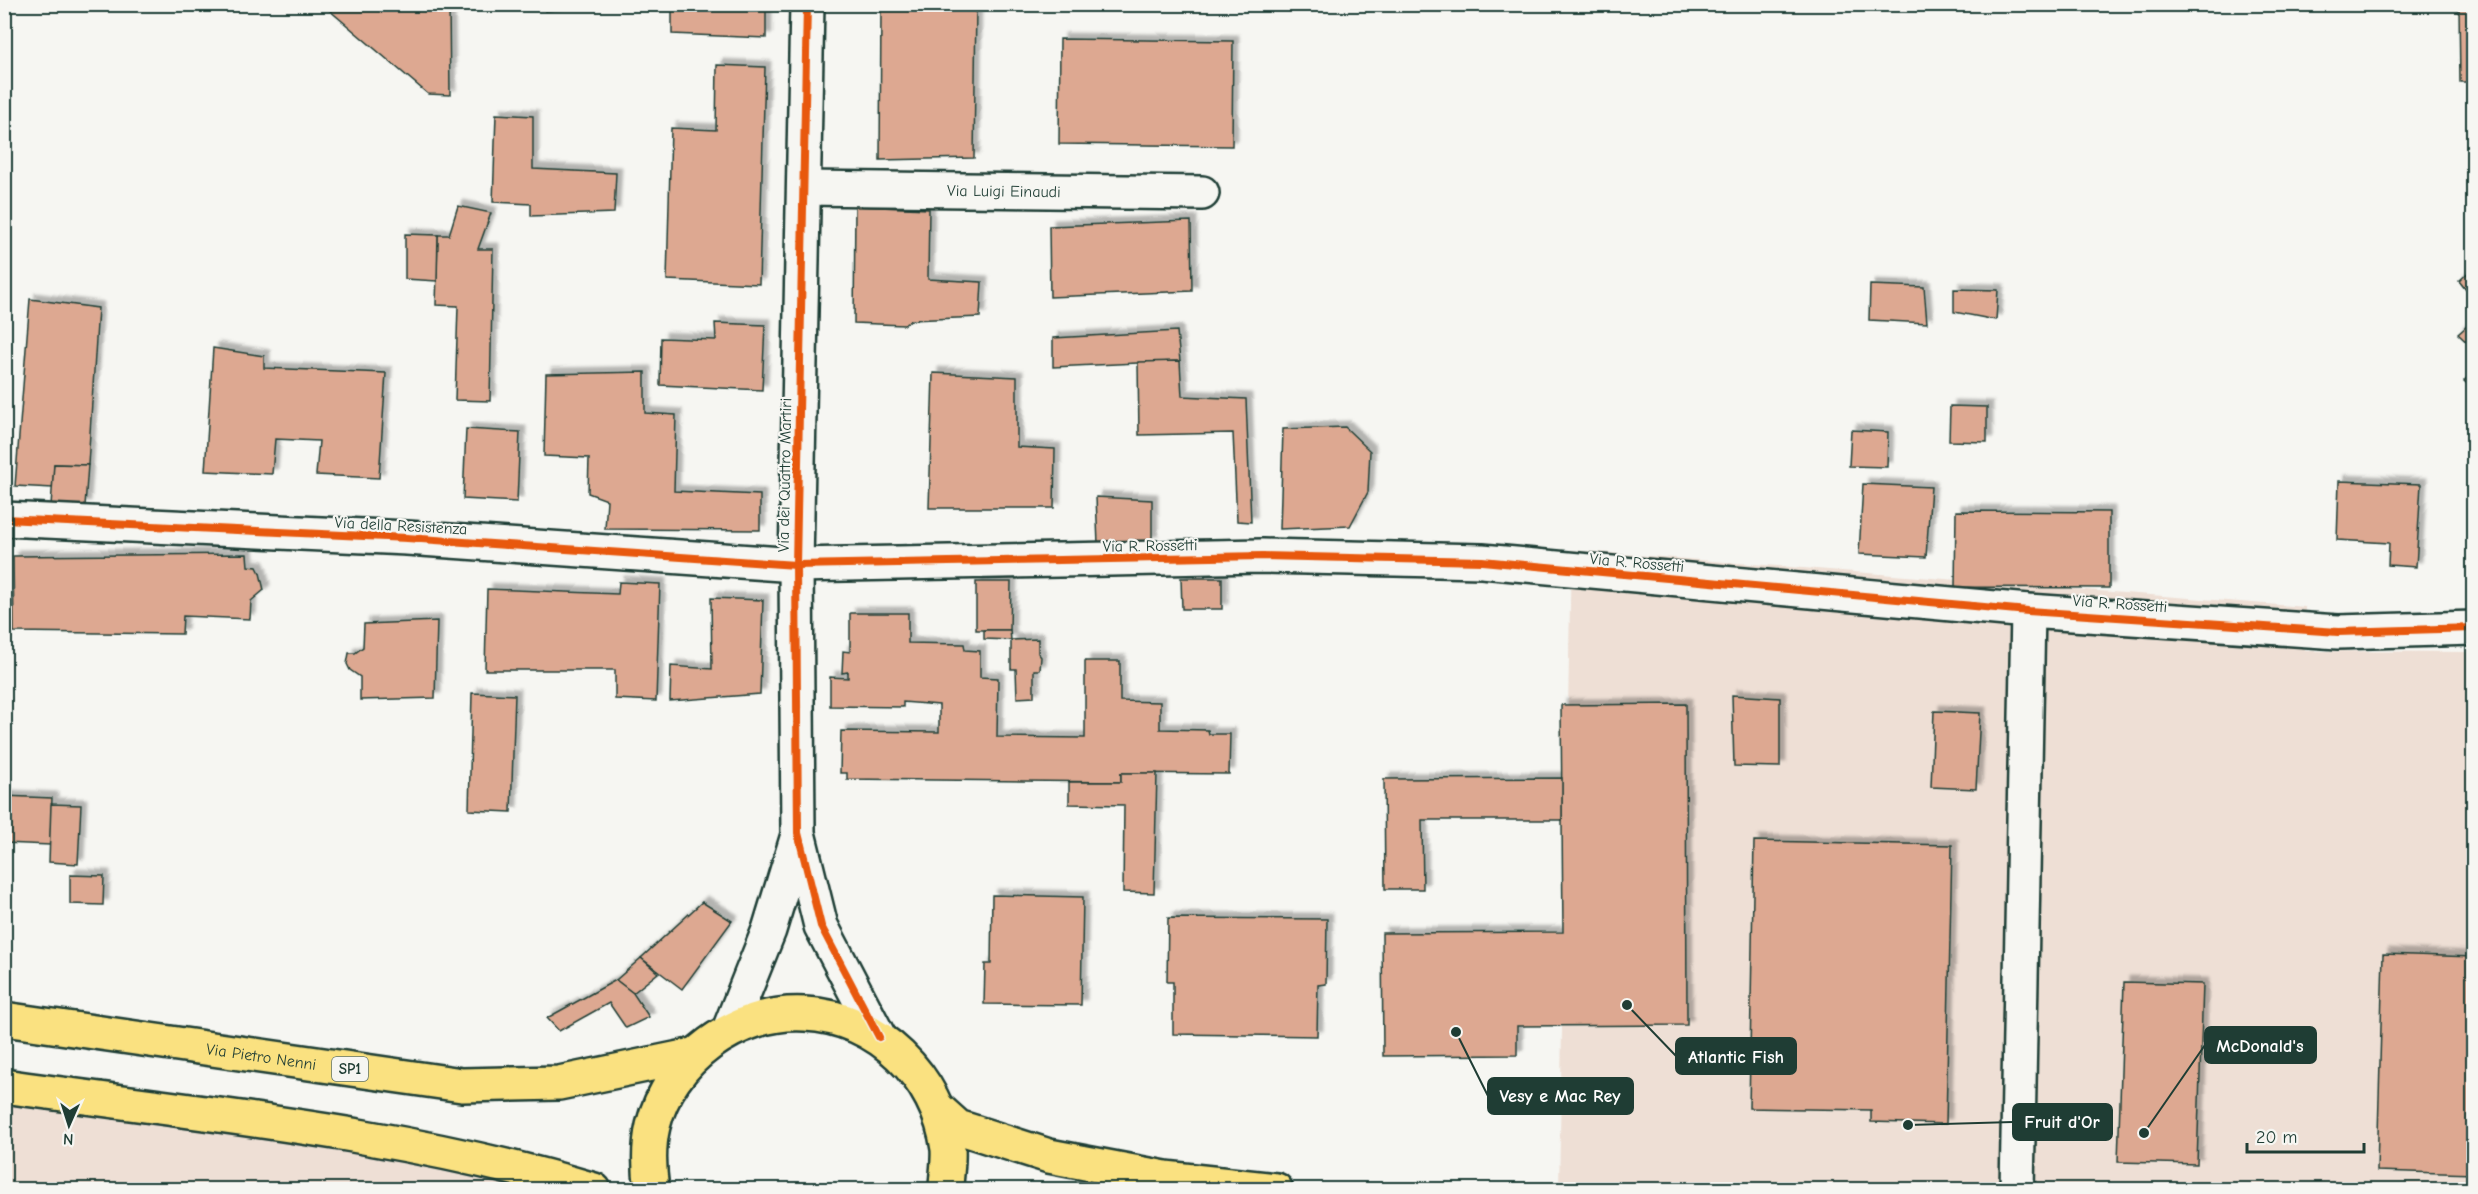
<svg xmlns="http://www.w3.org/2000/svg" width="2478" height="1194" font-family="'Comic Neue',sans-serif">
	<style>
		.built { fill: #eedfd5 }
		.building { fill: #dda891; stroke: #1f3d34; stroke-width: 1.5; filter: url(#shadow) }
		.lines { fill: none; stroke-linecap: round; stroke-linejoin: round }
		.minor-casing { stroke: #1f3d34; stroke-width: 38 }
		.major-casing { stroke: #1f3d34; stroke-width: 38 }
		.minor { stroke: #f6f6f2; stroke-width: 33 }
		.major { stroke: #fae180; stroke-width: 33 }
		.cycleway-casing { stroke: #f6f6f2; stroke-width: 11 }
		.cycleway { stroke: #e8590c; stroke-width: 8 }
		.labels { text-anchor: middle; stroke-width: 4.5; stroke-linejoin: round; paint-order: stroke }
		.shield { fill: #f6f6f2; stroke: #60746d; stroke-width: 1.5 }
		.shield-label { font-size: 15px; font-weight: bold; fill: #1f3d34 }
		.street-label { font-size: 16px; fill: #1f3d34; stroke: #f6f6f2 }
		.leader { fill: none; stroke: #1f3d34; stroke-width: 2 }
		.callout-dot { fill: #1f3d34; stroke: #f6f6f2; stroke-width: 2 }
		.callout { fill: #1f3d34; stroke: #1f3d34; stroke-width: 2 }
		.callout-label { font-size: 18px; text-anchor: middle; font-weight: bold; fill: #fff }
	</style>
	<defs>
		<filter id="shadow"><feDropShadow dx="5.5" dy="-5.5" stdDeviation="1.5" flood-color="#0004"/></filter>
	</defs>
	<rect width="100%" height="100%" fill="#f6f6f2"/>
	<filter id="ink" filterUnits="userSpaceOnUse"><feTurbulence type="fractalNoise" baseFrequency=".0167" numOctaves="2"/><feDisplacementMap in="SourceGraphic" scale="12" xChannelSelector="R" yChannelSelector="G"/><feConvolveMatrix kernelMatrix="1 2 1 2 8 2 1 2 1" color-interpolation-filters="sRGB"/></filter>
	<g filter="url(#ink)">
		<!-- built -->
		<g class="built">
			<path d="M1571 550 2305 607V651L2473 652V1189L1559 1190Z"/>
			<path d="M5 1100 299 1141 417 1164 522 1189 5 1190Z"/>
		</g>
		<!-- building -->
		<g class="building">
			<path d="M322 4H449L450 95 428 94Z"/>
			<path d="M545 4H594V7L545 11Z"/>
			<path d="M672 4H766V38L672 34Z"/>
			<path d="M976 6 974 158 880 160 881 8Z"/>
			<path d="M2459 6 2474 7V82H2460Z"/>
			<path d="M1060 39 1233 41 1232 146 1059 144Z"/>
			<path d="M717 65 765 67 759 284 667 280 671 128 716 130Z"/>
			<path d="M496 114 533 116V169L616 173 614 213 531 216V204L493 202Z"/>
			<path d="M458 206 491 213 478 249H493L490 401 455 400 458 306 436 305 438 235H449Z"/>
			<path d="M855 206 929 209 928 279 982 282 980 317 911 320 904 325 854 323Z"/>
			<path d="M1191 221 1192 291 1050 297 1049 226Z"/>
			<path d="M405 234 438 235 437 281 405 279Z"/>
			<path d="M2474 267V300L2459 281Z"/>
			<path d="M1870 285 1924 287 1927 323 1869 320Z"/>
			<path d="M1954 289 1998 290 1996 320 1954 312Z"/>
			<path d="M30 299 98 308 88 465 54 464 53 488 15 486Z"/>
			<path d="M2474 320V349L2458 334Z"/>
			<path d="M715 323 765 325 762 390 660 385 661 338 716 340Z"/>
			<path d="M1177 331 1180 361 1053 367V338Z"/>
			<path d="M213 348 264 356V368L386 373 379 478 316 475 319 441 275 439 272 474 205 471Z"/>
			<path d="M1180 361 1182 396 1246 399 1251 522 1237 521 1233 433 1139 435 1138 362Z"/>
			<path d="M2474 370V390L2464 381Z"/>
			<path d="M645 372V413L676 415 674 491 760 495V530L605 529 607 500 588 493 589 458 544 456 546 374Z"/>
			<path d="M933 373 1017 377V447L1055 449 1054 508H929Z"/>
			<path d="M1950 406 1987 407V442L1949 441Z"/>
			<path d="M1345 427 1370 451 1368 492 1350 526 1280 529 1283 429Z"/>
			<path d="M466 429 520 432 517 502 463 499Z"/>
			<path d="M1851 430 1888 432 1887 467 1849 466Z"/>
			<path d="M54 464 88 465 85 506 51 505Z"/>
			<path d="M2339 481 2421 484 2416 567 2388 565 2389 543 2337 540Z"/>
			<path d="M1863 484 1931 487 1926 557 1859 554Z"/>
			<path d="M1096 497 1152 500V541L1098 544Z"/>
			<path d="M1956 511 2109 512V588L1955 587Z"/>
			<path d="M247 554 248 566 257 567 260 573 264 590 251 601 250 619 183 616 182 634 14 632 13 556Z"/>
			<path d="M1181 578H1222V609H1182Z"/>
			<path d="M619 582 660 584 656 701 615 699V670H485L487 589 618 594Z"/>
			<path d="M976 582H1011L1010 630H976Z"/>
			<path d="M711 598 763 600 760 694 670 701 671 666 712 669Z"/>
			<path d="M850 613H908V643L964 644 965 650 980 651V677L998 678 997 737 1085 738V661H1120V701L1160 702V729L1208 730 1209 734H1230L1229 774 1121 773V782L847 779V773H840L841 731 939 732V705L903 702V707L830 706V677L848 678V672L842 673 843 651 850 652Z"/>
			<path d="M437 621 435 698 360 700V677L350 670 347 664 349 653H355L363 647 364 624Z"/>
			<path d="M984 630H1010L1011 640 984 639Z"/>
			<path d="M1038 639V653L1041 657 1040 670H1034V697L1017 698 1016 669H1011V640Z"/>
			<path d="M472 693 515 695 511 812 469 810Z"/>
			<path d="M1732 695 1780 698V767L1734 766Z"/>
			<path d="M1686 704 1687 1025 1517 1026V1055L1383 1056 1382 933 1563 932 1561 705Z"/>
			<path d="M1934 711 1980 713 1976 789 1931 787Z"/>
			<path d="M1121 773H1157L1154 893 1123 892 1124 805 1069 804V782H1121Z"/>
			<path d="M1562 778V820H1422L1423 889H1385L1384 779Z"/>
			<path d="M4 796 52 798 50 845 4 843Z"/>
			<path d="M51 804 81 805 78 864 49 862Z"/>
			<path d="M1754 841 1952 845 1946 1124 1871 1122V1110L1749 1108Z"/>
			<path d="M70 875 104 876 103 905 70 904Z"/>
			<path d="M992 895 1083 897 1081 1005 984 1004 985 964H991Z"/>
			<path d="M702 902 732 921 682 989 641 958Z"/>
			<path d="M1168 918 1327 919 1326 984 1318 985 1317 1036 1173 1034V982H1167Z"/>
			<path d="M2383 954 2474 957V1174L2377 1171Z"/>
			<path d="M641 958 658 973 633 993 616 980Z"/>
			<path d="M616 980 633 993 649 1017 626 1028 609 1003 559 1031 547 1018Z"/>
			<path d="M2124 982 2203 984 2197 1164 2118 1162Z"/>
		</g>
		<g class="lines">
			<defs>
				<g id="minor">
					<path d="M807 4 796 565 798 833 821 926 879 1037"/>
					<path id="s1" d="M804 188 1202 193"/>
					<path d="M4 519 407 538 796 565 1262 556 1482 561 2028 611 2338 632 2474 628"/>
					<path d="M729 1030 769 930 798 835"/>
					<path d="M2017 1190 2028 611"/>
				</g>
				<g id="major">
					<path id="s2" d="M4 1019 462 1085 559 1083 694 1055"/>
					<path d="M4 1086C201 1114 403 1132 594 1190"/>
					<path d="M938 1109 958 1127 1049 1156 1165 1178 1276 1190"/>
					<path d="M652 1190C649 1169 648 1147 653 1126 669 1060 737 1010 805 1014 878 1017 938 1077 948 1149 949 1162 946 1177 946 1190"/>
				</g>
			</defs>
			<!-- minor casing -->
			<use href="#minor" class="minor-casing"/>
			<!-- major casing -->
			<use href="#major" class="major-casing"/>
			<!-- minor -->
			<use href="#minor" class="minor"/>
			<!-- major -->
			<use href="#major" class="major"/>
			<defs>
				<g id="cycleway">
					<path d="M807 4 796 565 798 833 821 926 879 1037"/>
					<path d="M4 519 407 538 796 565 1262 556 1482 561 2028 611 2338 632 2474 628"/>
				</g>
			</defs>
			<!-- cycleway casing -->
			<use href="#cycleway" class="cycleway-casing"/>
			<!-- cycleway -->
			<use href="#cycleway" class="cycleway"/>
		</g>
	</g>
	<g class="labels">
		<!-- shield labels -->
		<rect class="shield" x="332" y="1057" width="36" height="24" rx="4.5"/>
		<g class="shield-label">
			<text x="350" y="1074">SP1</text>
		</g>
		<!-- street labels -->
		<g class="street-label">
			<text dy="6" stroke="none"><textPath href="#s1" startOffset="200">Via Luigi Einaudi</textPath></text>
			<text transform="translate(784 475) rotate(-89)" y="6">Via dei Quattro Martiri</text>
			<text transform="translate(401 525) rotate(3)" y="6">Via della Resistenza</text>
			<text transform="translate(1150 545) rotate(-1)" y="6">Via R. Rossetti</text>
			<text transform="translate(1637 562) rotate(5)" y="6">Via R. Rossetti</text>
			<text transform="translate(2120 603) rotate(4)" y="6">Via R. Rossetti</text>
			<text dy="6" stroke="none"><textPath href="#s2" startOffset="260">Via Pietro Nenni</textPath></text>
		</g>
	</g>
	<!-- callouts -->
	<path class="leader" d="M2144 1133L2205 1045M1627 1005L1676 1056M1456 1032L1488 1096M1908 1125L2013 1122"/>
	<g class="callout-dot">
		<circle cx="2144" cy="1133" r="6"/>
		<circle cx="1627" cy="1005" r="6"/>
		<circle cx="1456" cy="1032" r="6"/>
		<circle cx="1908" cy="1125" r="6"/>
	</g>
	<g class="callout">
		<rect x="2205" y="1027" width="111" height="36" rx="6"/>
		<rect x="1676" y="1038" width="120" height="36" rx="6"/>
		<rect x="1488" y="1078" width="145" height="36" rx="6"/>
		<rect x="2013" y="1104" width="99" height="36" rx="6"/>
	</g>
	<g class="callout-label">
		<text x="2260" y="1052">McDonald's</text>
		<text x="1736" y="1063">Atlantic Fish</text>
		<text x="1560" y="1102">Vesy e Mac Rey</text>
		<text x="2062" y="1128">Fruit d'Or</text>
	</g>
	<!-- margin -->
	<rect width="2478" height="1194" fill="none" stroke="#f6f6f2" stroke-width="24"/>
	<rect x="12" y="12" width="2454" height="1170" fill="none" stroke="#1f3d34" stroke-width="2" filter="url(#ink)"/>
	<!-- north arrow -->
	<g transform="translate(69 1125) rotate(183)" stroke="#f6f6f2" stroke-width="4.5" paint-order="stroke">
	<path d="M0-4.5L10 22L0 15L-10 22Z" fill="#1f3d34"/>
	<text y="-9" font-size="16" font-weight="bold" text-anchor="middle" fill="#1f3d34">N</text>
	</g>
	<!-- scale -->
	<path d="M2247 1143v9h117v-9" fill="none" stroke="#1f3d34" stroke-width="3"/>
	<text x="2256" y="1143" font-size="18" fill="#1f3d34" stroke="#f6f6f2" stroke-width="4.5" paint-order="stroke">20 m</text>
</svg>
